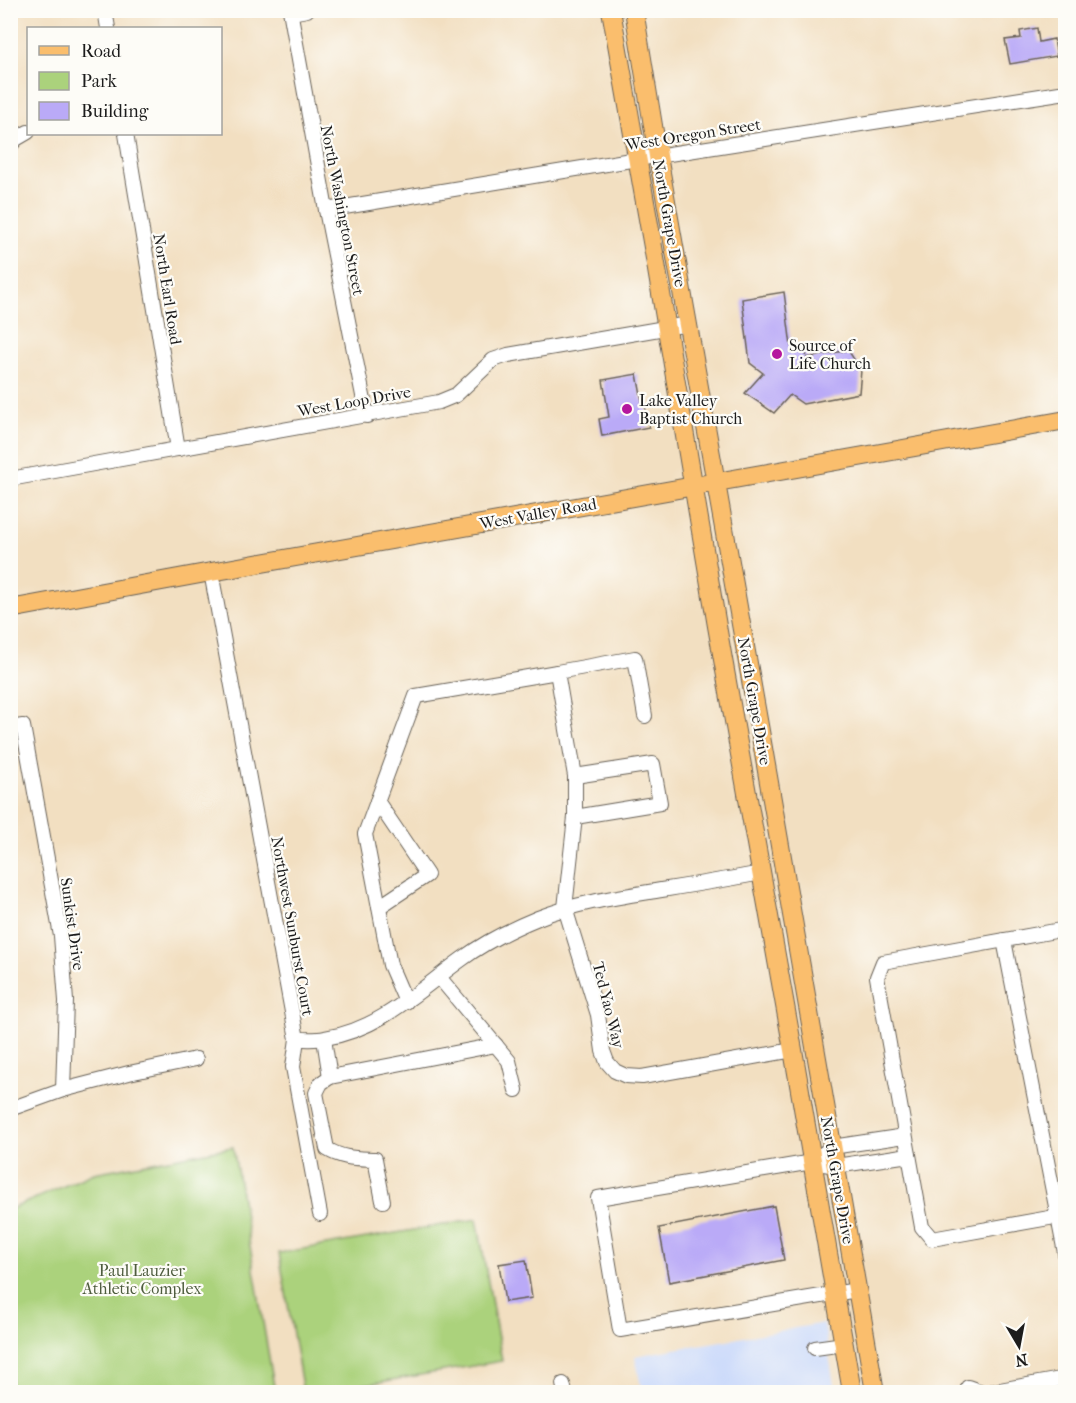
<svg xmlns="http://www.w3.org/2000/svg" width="1076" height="1403" font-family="'IM FELL French Canon',serif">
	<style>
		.built { fill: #cddbfa }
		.green { fill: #abd27c; stroke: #64774c; stroke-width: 1.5 }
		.building { fill: #baaaf7 }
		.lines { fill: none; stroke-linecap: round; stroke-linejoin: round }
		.minor-casing { stroke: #676056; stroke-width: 16 }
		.major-casing { stroke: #676056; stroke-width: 20 }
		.minor { stroke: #fff; stroke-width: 14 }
		.major { stroke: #fabe6d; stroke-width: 18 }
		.poi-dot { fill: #b5179e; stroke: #fdfcf7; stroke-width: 2 }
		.labels { text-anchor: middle; stroke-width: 4.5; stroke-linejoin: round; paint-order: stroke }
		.street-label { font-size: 16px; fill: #1c1c1c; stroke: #fdfcf7 }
		.poi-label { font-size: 16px; fill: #1c1c1c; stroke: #fdfcf7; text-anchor: start }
		.park-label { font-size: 16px; fill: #4e5c3e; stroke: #fdfcf7 }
	</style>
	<rect width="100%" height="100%" fill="#fdfcf7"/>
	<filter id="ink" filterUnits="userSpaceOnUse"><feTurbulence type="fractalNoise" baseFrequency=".0167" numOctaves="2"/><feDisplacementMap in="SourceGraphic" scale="12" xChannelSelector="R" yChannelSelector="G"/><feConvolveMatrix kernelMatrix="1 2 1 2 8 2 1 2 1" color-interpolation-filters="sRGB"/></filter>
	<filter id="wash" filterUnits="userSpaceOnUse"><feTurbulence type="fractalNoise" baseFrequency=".008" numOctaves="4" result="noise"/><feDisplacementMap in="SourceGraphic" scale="24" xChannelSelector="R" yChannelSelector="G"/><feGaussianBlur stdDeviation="1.35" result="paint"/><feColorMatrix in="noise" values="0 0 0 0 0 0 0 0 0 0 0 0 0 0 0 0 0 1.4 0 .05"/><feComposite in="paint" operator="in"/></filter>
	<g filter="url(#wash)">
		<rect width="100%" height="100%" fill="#f2dfc1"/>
		<!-- built -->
		<path class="built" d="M824 1323 835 1392H642L635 1356Z"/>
		<!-- green -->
		<g class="green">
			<path d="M233 1147 275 1392H11V1209L94 1173Z"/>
			<path d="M477 1219 502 1361 322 1392H303L279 1253Z"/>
		</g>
		<g id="blocks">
			<!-- building -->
			<g class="building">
				<path d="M1037 28 1039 42 1054 39 1057 56 1010 64 1005 40 1021 38 1020 31Z"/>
				<path d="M784 292 791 346 797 345 805 349 807 358 848 350 861 370 859 393 803 404 790 395 774 413 745 393 763 373 750 363 742 299Z"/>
				<path d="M637 374 642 401 644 400 649 427 602 436 599 419 609 417 603 380Z"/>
				<path d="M774 1206 784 1260 669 1282 659 1228Z"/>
				<path d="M526 1260 532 1298 505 1302 499 1264Z"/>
			</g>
		</g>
	</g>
	<g filter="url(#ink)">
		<use href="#blocks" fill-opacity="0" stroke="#676056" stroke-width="1.5"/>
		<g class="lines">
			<defs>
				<g id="minor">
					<path d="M105 10 108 28"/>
					<path d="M290 10 326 210 367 416"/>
					<path d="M291 13 307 10"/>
					<path d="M126 134 178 449"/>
					<path d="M10 146 16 139 28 132"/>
					<path d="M326 210 637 159 1066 92"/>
					<path d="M10 479 439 402 456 395 493 360 508 355 688 324"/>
					<path d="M211 572 297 1039C306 1039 316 1040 325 1038 379 1030 419 990 462 959 485 942 511 929 538 918 573 904 611 898 649 892 686 886 724 880 762 873"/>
					<path d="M557 672 635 658 645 716"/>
					<path d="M10 728 23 726 61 936 66 1001 63 1090"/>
					<path d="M377 801 427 875 379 907"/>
					<path d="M575 817 660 803 653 764 575 776"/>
					<path d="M1066 929 883 962 877 977 922 1227 932 1239 1066 1215"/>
					<path d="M1004 940 1066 1258"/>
					<path d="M439 977 509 1061 516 1090"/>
					<path d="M406 1002 390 965 365 834 416 696 557 672 575 776V817L565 908 598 1015 603 1051 607 1062 615 1071 626 1076 642 1077 793 1050"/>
					<path d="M297 1039 293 1067 320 1214"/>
					<path d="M324 1039 330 1077 496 1045"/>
					<path d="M330 1077 321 1083 316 1093 327 1149C343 1159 357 1158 375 1159L383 1201"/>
					<path d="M10 1109 63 1090 129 1073 196 1059"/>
					<path d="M812 1162 832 1147 905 1136"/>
					<path d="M857 1290 620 1330 598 1198 812 1162 836 1166 909 1155"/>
					<path d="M815 1348 844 1344"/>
					<path d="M563 1384 565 1392"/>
					<path d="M968 1387 982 1392"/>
					<path d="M989 1392 1066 1378"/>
				</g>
				<g id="major">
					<path d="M611 10 656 264 717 626 793 1050 852 1392"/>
					<path d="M634 10 658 156 763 748 875 1392"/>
					<path d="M10 609 211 572 1066 420"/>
				</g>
			</defs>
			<!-- minor casing -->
			<use href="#minor" class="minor-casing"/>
			<!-- major casing -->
			<use href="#major" class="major-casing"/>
			<!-- minor -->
			<use href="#minor" class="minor"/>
			<!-- major -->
			<use href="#major" class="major"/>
		</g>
	</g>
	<!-- markers -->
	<g class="poi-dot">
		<circle cx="777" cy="354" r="6"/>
		<circle cx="627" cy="409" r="6"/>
	</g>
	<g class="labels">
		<!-- street labels -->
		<g class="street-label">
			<text transform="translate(693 134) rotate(-9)" y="6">West Oregon Street</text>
			<text transform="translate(343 210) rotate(79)" y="6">North Washington Street</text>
			<text transform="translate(670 223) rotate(80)" y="6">North Grape Drive</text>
			<text transform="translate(168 289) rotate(81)" y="6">North Earl Road</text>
			<text transform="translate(354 401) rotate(-10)" y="6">West Loop Drive</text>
			<text transform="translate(538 513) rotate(-10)" y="6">West Valley Road</text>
			<text transform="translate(755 701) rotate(80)" y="6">North Grape Drive</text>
			<text transform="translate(73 924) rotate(82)" y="6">Sunkist Drive</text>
			<text transform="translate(293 926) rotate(80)" y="6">Northwest Sunburst Court</text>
			<text transform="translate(609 1005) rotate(76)" y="6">Ted Yao Way</text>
			<text transform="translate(838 1180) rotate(80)" y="6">North Grape Drive</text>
		</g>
		<!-- poi labels -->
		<g class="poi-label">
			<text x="789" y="351">Source of<tspan x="789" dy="18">Life Church</tspan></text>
			<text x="639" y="406">Lake Valley<tspan x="639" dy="18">Baptist Church</tspan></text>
		</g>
		<!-- park labels -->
		<g class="park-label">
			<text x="142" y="1276">Paul Lauzier<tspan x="142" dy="18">Athletic Complex</tspan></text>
		</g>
	</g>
	<!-- margin -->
	<rect width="1076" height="1403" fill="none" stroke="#fdfcf7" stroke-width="36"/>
	<!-- legend -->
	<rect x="27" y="27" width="195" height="108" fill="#fdfcf7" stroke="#a3a29f" stroke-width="1.5"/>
	<rect x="39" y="46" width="30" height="9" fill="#fabe6d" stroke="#a3a29f" stroke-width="1.5"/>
	<text x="81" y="57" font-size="18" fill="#1c1c1c">Road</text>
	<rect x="39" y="72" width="30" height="18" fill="#abd27c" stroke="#a3a29f" stroke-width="1.5"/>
	<text x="81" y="87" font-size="18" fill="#1c1c1c">Park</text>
	<rect x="39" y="102" width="30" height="18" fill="#baaaf7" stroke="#a3a29f" stroke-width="1.5"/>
	<text x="81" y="117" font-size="18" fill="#1c1c1c">Building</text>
	<!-- north arrow -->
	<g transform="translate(1019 1346) rotate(170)" stroke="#fdfcf7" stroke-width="4.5" paint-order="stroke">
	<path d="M0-4.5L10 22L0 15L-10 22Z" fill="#1c1c1c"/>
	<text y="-9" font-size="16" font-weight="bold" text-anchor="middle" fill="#1c1c1c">N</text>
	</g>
</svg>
